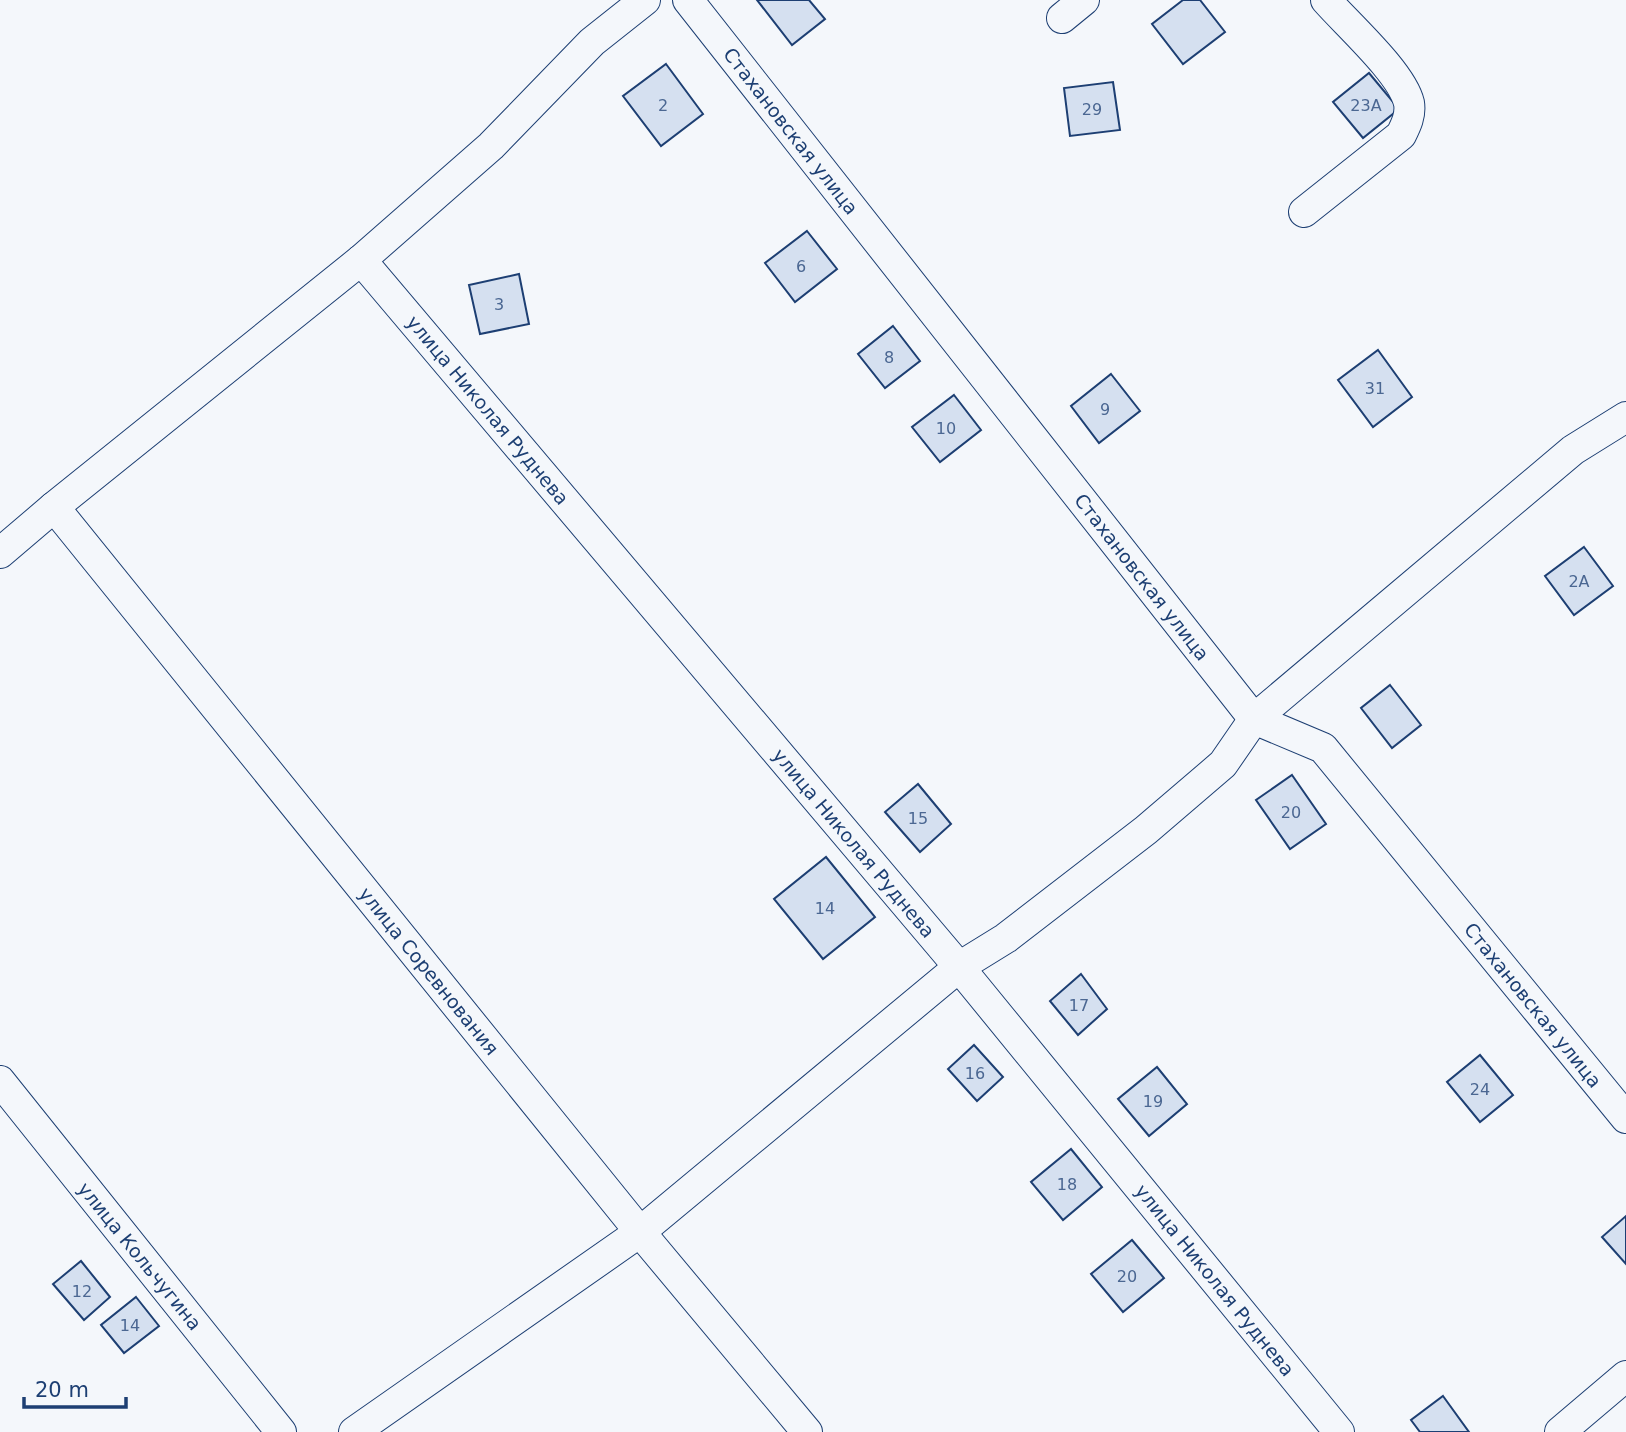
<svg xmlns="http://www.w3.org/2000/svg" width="1626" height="1432" font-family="'DejaVu Sans',sans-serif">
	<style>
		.building { fill: #d5e0f0; stroke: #1d3f73; stroke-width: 2 }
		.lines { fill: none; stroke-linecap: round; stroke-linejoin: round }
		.minor-casing { stroke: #1d3f73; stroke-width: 32 }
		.minor { stroke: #f4f7fb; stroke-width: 30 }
		.labels { text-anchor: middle; stroke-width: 5; stroke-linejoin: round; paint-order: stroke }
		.number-label { font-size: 16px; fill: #4b6792 }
		.street-label { font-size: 19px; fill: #1d3f73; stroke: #f4f7fb }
	</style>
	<rect width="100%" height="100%" fill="#f4f7fb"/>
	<!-- building -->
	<g class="building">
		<path d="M757 0H809L825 19 792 45Z"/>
		<path d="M1183 0H1200L1225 32 1183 64 1152 24Z"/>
		<path d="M666 64 703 114 661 146 623 96Z"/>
		<path d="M1369 73 1399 109 1363 138 1333 102Z"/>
		<path d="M1113 82 1120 130 1070 136 1064 88Z"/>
		<path d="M807 231 837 269 795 302 765 263Z"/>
		<path d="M519 274 529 324 480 334 469 285Z"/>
		<path d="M893 326 920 361 885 388 858 354Z"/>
		<path d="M1378 350 1412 397 1373 427 1338 380Z"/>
		<path d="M1111 374 1140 411 1099 443 1071 406Z"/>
		<path d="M954 395 981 430 940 462 912 427Z"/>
		<path d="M1584 547 1613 586 1574 615 1545 576Z"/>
		<path d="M1390 685 1421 725 1392 748 1361 708Z"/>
		<path d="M1292 775 1326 824 1290 849 1256 800Z"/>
		<path d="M918 784 951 824 920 852 885 812Z"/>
		<path d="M826 857 875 917 823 959 774 899Z"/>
		<path d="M1081 974 1107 1009 1078 1035 1050 1001Z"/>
		<path d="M974 1045 1003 1077 977 1101 948 1069Z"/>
		<path d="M1480 1055 1513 1095 1480 1122 1447 1082Z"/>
		<path d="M1157 1067 1187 1104 1149 1136 1118 1099Z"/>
		<path d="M1071 1149 1102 1187 1063 1220 1031 1182Z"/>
		<path d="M1626 1216V1264L1602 1237Z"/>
		<path d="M1132 1240 1164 1278 1123 1312 1091 1274Z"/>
		<path d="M81 1261 110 1297 84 1320 53 1284Z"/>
		<path d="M136 1297 159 1326 124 1353 101 1325Z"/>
		<path d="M1443 1396 1469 1432H1420L1411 1420Z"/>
	</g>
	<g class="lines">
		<defs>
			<g id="minor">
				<path d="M688 0 1254 719 1323 748 1626 1118"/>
				<path d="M1062 18 1084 0"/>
				<path d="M1304 212 1401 135C1406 125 1411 115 1409 103 1402 73 1348 25 1326 0"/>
				<path d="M361 260 959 967 1339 1432"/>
				<path d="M54 507 640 1232 807 1432"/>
				<path d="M0 553 54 507 361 260 491 146 592 42 645 0"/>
				<path d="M0 1081 281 1432"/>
				<path d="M354 1432 640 1232 959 967 1006 938 1146 830 1223 764 1254 719 1573 450 1626 417"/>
				<path d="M1560 1432 1626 1376"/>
			</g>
		</defs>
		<!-- minor casing -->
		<use href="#minor" class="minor-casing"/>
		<!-- minor -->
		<use href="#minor" class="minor"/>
	</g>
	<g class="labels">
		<!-- number labels -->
		<g class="number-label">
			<text x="663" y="111">2</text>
			<text x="1366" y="111">23А</text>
			<text x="1092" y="115">29</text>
			<text x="801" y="272">6</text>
			<text x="499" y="310">3</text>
			<text x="889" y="363">8</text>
			<text x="1375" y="394">31</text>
			<text x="1105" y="415">9</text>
			<text x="946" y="434">10</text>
			<text x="1579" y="587">2А</text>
			<text x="1291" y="818">20</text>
			<text x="918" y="824">15</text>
			<text x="825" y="914">14</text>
			<text x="1079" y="1011">17</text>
			<text x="975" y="1079">16</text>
			<text x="1480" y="1095">24</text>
			<text x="1153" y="1107">19</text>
			<text x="1067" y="1190">18</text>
			<text x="1127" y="1282">20</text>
			<text x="82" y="1297">12</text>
			<text x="130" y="1331">14</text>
		</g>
		<!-- street labels -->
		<g class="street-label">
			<text transform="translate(791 131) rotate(52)" y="7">Стахановская улица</text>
			<text transform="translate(488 410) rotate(50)" y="7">улица Николая Руднева</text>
			<text transform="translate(1142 577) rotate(52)" y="7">Стахановская улица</text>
			<text transform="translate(854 843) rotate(50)" y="7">улица Николая Руднева</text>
			<text transform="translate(429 971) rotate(51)" y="7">улица Соревнования</text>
			<text transform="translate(1533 1005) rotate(51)" y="7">Стахановская улица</text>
			<text transform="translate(140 1256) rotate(51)" y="7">улица Кольчугина</text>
			<text transform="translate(1215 1280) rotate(51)" y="7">улица Николая Руднева</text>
		</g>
	</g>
	<!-- scale -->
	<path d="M24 1397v10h102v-10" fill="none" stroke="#1d3f73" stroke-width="3.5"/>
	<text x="35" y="1397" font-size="21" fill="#1d3f73" stroke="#f4f7fb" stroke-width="5" paint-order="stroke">20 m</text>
</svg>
